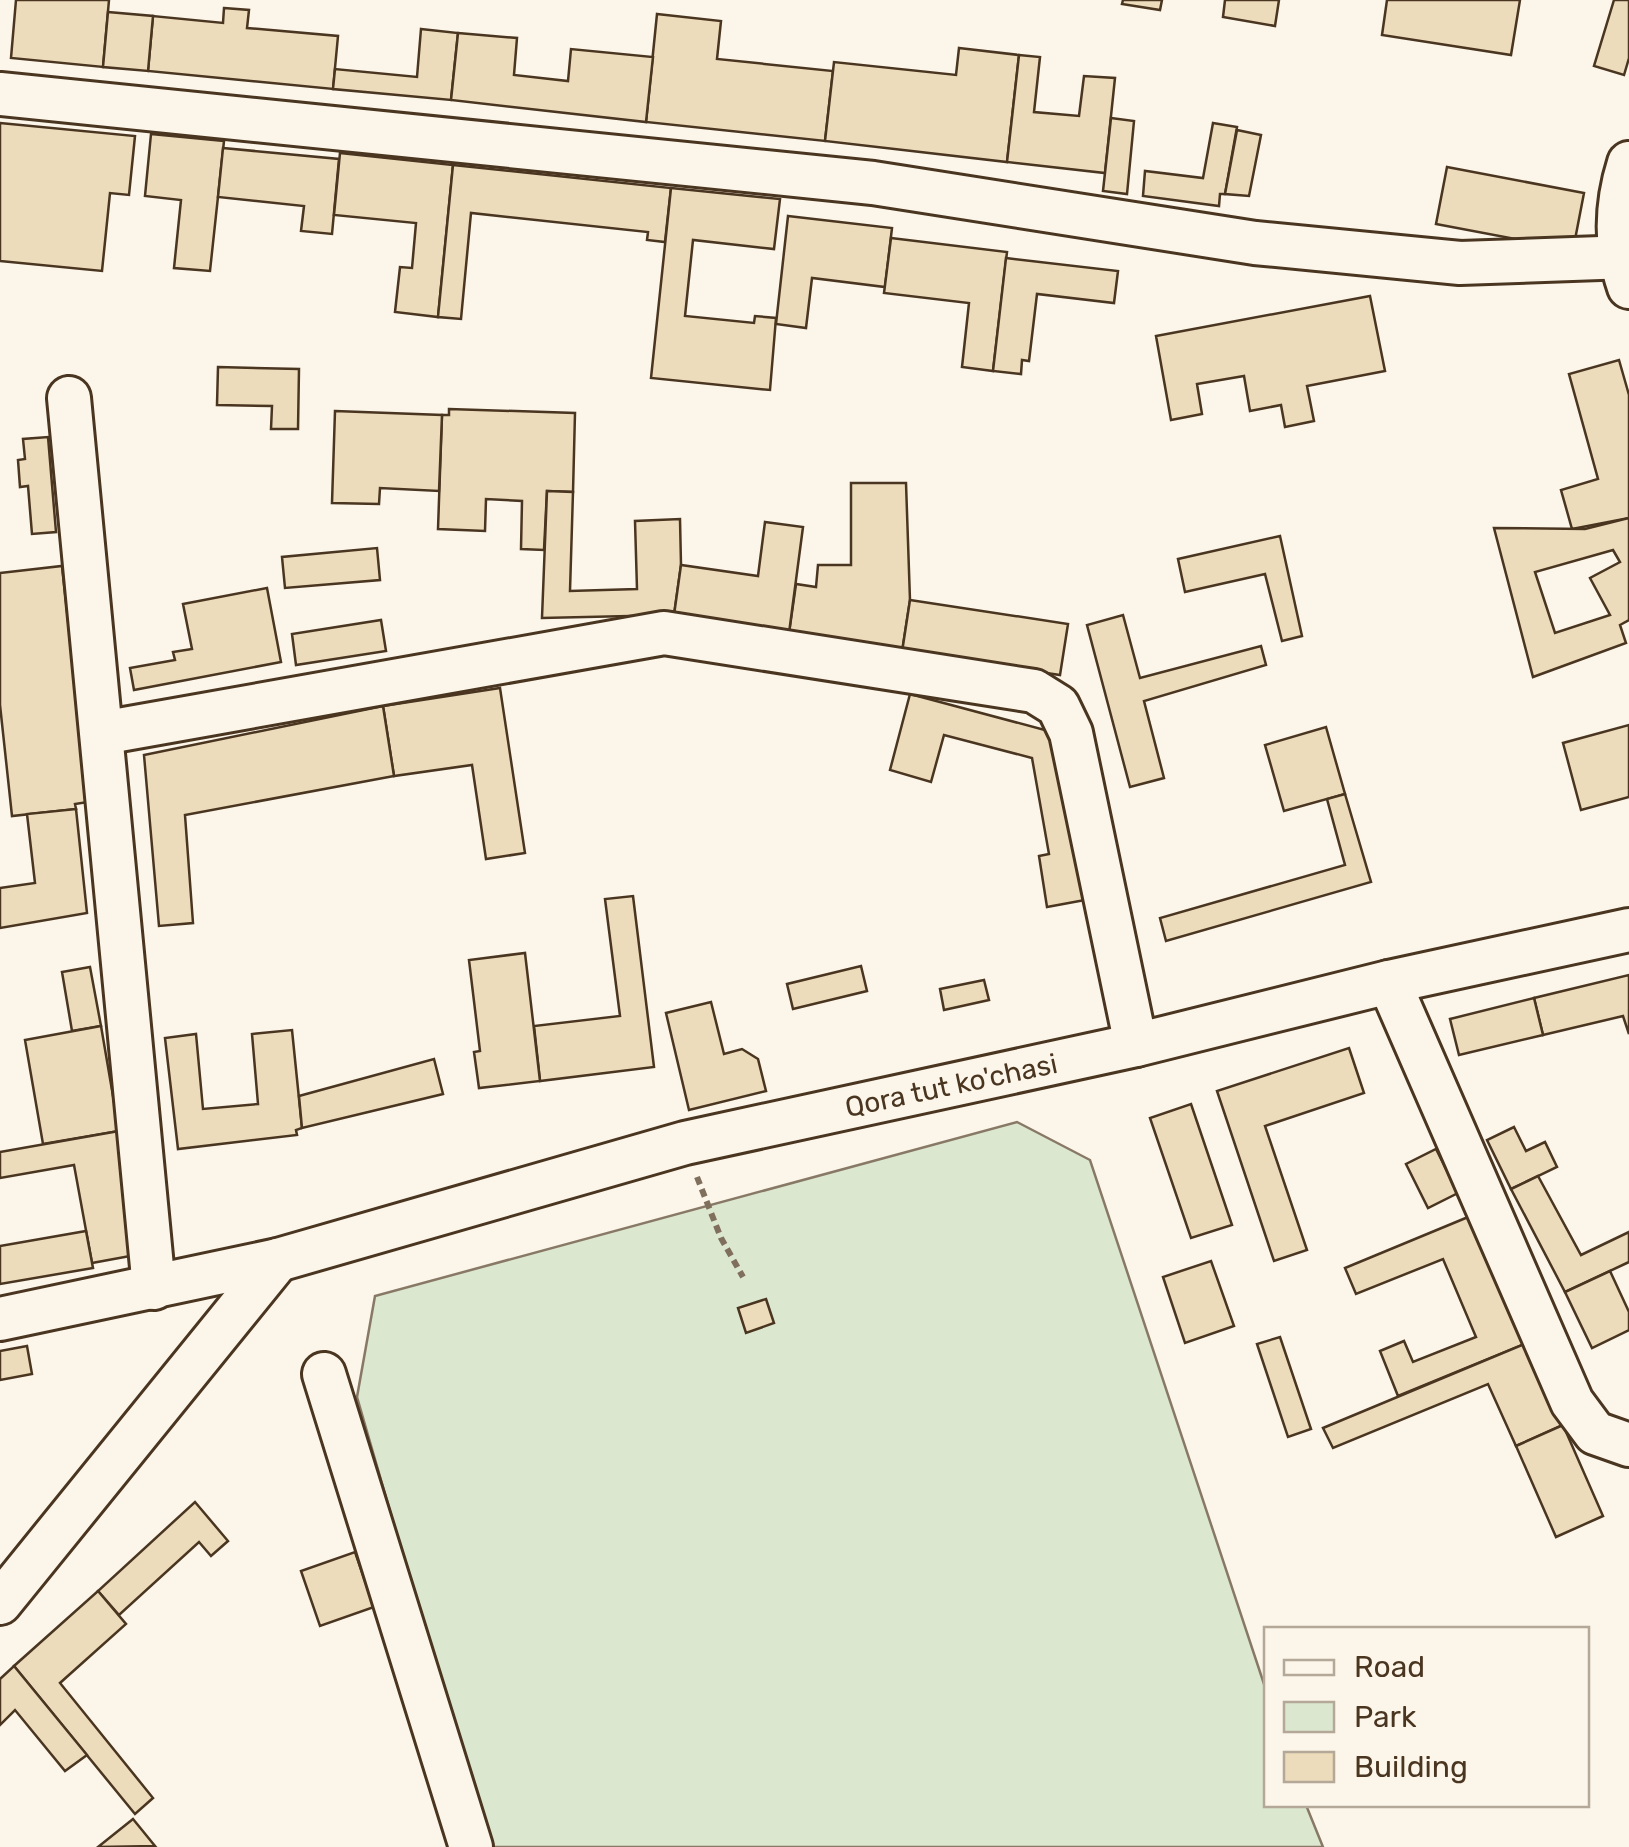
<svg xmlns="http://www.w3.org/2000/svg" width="1629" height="1847" font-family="Rubik,sans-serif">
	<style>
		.green { fill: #dce7d0; stroke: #887966; stroke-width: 2.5 }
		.building { fill: #ecdcbc; stroke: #4a3520; stroke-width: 2.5; fill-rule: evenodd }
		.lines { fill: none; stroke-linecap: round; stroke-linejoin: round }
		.minor-casing { stroke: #4a3520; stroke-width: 48 }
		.path { stroke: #7f6f5c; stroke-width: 6; stroke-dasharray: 8 5; stroke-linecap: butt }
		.minor { stroke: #fbf6e9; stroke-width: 42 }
		.labels { text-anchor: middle; stroke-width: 8; stroke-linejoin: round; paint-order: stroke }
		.street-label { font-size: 28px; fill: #4a3520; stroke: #fbf6e9 }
	</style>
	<rect width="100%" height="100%" fill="#fbf6e9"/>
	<!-- green -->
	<path class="green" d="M1017 1122 1090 1160 1266 1690V1804L1306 1805 1323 1847H487L357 1397 375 1296Z"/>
	<!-- building -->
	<g class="building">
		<path d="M16 0H109L103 67 11 58Z"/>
		<path d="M1123 0H1162L1160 10 1122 4Z"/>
		<path d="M1225 0H1279L1275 26 1223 17Z"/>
		<path d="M1387 0H1520L1511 55 1382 35Z"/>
		<path d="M1614 0H1629V58L1624 75 1594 66Z"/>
		<path d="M224 8 249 10 247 28 338 36 333 89 148 71 153 16 223 23Z"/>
		<path d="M108 12 153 16 148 71 103 67Z"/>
		<path d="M657 14 721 21 717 59 833 71 825 141 646 122Z"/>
		<path d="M421 29 458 33 451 100 333 89 335 69 417 77Z"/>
		<path d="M458 33 517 38 514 75 568 81 571 49 653 57 646 122 451 100Z"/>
		<path d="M959 48 1019 55 1007 162 825 141 834 62 956 75Z"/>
		<path d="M1019 55 1040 57 1034 112 1079 116 1084 76 1115 78 1105 173 1007 162Z"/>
		<path d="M1111 118 1134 121 1127 194 1103 191Z"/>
		<path d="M0 123 135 136 129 195 110 193 102 271 0 261Z"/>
		<path d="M1213 123 1237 127 1225 194H1220L1219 206 1143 196 1145 171 1203 178Z"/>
		<path d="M1237 130 1261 135 1249 196 1225 194Z"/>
		<path d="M151 134 224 141 210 271 174 268 181 200 145 196Z"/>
		<path d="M223 148 339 159 332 234 301 231 304 206 218 197Z"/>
		<path d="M340 153 453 165 438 317 395 312 400 267 412 268 416 223 334 215Z"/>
		<path d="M453 165 671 188 665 242 647 240 648 232 471 213 461 319 438 317Z"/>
		<path d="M1447 167 1584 193 1573 250 1436 224Z"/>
		<path d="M671 188 780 199 774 249 693 240 685 316 754 323 755 316 776 318 770 390 651 378Z"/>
		<path d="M788 216 892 228 885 287 812 278 806 328 776 324Z"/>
		<path d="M891 238 1007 252 993 371 962 367 969 303 884 293Z"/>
		<path d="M1006 258 1118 271 1114 303 1037 294 1029 361 1022 360 1021 374 993 371Z"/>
		<path d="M1370 296 1385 371 1307 386 1314 421 1285 427 1281 405 1250 411 1244 376 1197 384 1202 414 1171 420 1156 336Z"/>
		<path d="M1619 360 1629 395V518L1572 529 1561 490 1598 479 1569 374Z"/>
		<path d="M218 367 299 369 298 429H271L272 406 217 405Z"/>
		<path d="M449 409 575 413 573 492 547 491 544 550 521 549 522 501 486 499 485 531 438 529 442 415H449Z"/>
		<path d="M335 411 442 415 439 491 380 488 379 504 332 503Z"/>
		<path d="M48 437 56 532 32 534 28 486 20 487 18 460 25 459 23 439Z"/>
		<path d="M851 483H906L910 600 902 652 789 633 796 584 816 587 818 565H851Z"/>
		<path d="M547 491 573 492 570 591 637 589 635 521 680 519 681 565 674 615 542 618Z"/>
		<path d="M1629 518V620L1620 625 1626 643 1533 677 1494 528 1585 529ZM1613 550 1620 562 1590 578 1610 615 1555 633 1535 572Z"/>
		<path d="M765 522 803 527 789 633 674 615 681 565 758 576Z"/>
		<path d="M1280 536 1302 636 1282 641 1265 574 1185 592 1178 559Z"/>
		<path d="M377 548 380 580 285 588 282 557Z"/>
		<path d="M62 566 88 802 75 804 76 809 12 816 0 705V573Z"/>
		<path d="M267 588 281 662 134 690 130 668 175 660 173 652 192 649 183 604Z"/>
		<path d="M910 600 1068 624 1060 675 902 652Z"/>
		<path d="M1123 615 1140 678 1261 646 1266 665 1144 701 1164 778 1130 787 1087 625Z"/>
		<path d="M381 620 386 651 296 665 292 634Z"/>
		<path d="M500 688 525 853 486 859 472 765 394 776 383 706Z"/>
		<path d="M910 694 1056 733 1085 900 1047 907 1039 856 1049 854 1032 758 944 735 931 782 890 770Z"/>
		<path d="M383 706 394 776 185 815 193 923 159 926 144 755Z"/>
		<path d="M1629 725V797L1581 810 1563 743Z"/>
		<path d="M1326 727 1345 794 1284 811 1265 745Z"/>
		<path d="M1345 794 1371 882 1166 941 1160 918 1345 865 1327 799Z"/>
		<path d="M76 809 87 913 0 928V888L35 883 27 814Z"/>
		<path d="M633 896 654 1067 540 1081 534 1026 620 1016 605 899Z"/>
		<path d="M525 953 540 1081 479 1088 474 1052 480 1051 469 960Z"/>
		<path d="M861 966 867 991 793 1009 787 984Z"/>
		<path d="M90 967 101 1026 72 1031 62 972Z"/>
		<path d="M1629 975V1034L1623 1016 1543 1035 1534 998Z"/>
		<path d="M984 980 989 1000 944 1010 940 989Z"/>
		<path d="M1534 998 1543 1035 1459 1055 1450 1019Z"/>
		<path d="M711 1002 724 1054 742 1049 758 1059 766 1091 689 1110 666 1013Z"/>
		<path d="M101 1026 119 1131 43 1144 25 1040Z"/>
		<path d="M292 1030 302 1128 296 1130 297 1135 178 1149 165 1038 196 1034 203 1109 258 1104 252 1034Z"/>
		<path d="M1349 1048 1364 1093 1265 1126 1307 1250 1274 1261 1217 1091Z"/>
		<path d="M434 1059 443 1094 302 1128 299 1096Z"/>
		<path d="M1191 1104 1232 1225 1191 1238 1150 1118Z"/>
		<path d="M1514 1127 1526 1151 1545 1142 1557 1167 1511 1189 1487 1140Z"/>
		<path d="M119 1131 141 1254 92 1263 74 1165 0 1178V1152Z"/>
		<path d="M1436 1149 1458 1193 1428 1208 1406 1164Z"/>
		<path d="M1538 1176 1581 1255 1629 1232V1262L1565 1292 1511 1189Z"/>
		<path d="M1473 1215 1527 1343 1398 1396 1380 1351 1404 1341 1413 1362 1476 1337 1443 1259 1356 1294 1345 1268Z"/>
		<path d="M86 1231 93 1268 0 1284V1246Z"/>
		<path d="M1211 1261 1234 1326 1185 1343 1163 1277Z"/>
		<path d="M1610 1271 1629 1312V1330L1592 1348 1565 1292Z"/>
		<path d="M766 1299 774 1323 746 1333 738 1308Z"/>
		<path d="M1280 1337 1311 1429 1288 1437 1257 1344Z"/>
		<path d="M1527 1343 1563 1425 1516 1446 1488 1384 1333 1448 1323 1428Z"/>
		<path d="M27 1346 32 1374 0 1380V1351Z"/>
		<path d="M1563 1425 1603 1516 1556 1537 1516 1446Z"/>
		<path d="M195 1502 228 1541 211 1556 199 1542 119 1615 98 1591Z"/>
		<path d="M355 1552 374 1607 320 1626 301 1571Z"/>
		<path d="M98 1591 126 1624 60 1683 153 1798 135 1814 14 1666Z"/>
		<path d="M14 1666 87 1755 65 1771 15 1710 0 1725V1679Z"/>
		<path d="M133 1819 155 1846 98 1847Z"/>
	</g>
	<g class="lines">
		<defs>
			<g id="minor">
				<path d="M0 94 873 183 1255 243 1460 263 1629 257"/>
				<path d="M1629 163C1616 204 1615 247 1629 287"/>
				<path d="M69 398 154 1288"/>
				<path d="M102 733 664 633 1034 691 1058 706 1071 733 1136 1045"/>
				<path d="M1389 982 1572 1402 1595 1433 1629 1445"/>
				<path d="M0 1319 278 1260 685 1143 1136 1045 1389 982 1629 930"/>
				<path d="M324 1374 471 1847"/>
				<path d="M0 1603 278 1260"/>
			</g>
		</defs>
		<!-- minor casing -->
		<use href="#minor" class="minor-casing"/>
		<!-- path -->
		<path class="path" d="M697 1177 721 1238 743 1277"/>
		<!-- minor -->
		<use href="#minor" class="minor"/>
	</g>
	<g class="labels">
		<!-- street labels -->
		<g class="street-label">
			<text transform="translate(951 1085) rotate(-12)" y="10">Qora tut ko'chasi</text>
		</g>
	</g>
	<!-- legend -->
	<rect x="1264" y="1627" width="325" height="180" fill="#fbf6e9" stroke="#b4a999" stroke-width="2.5"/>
	<rect x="1284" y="1660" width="50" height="15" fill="#fbf6e9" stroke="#b4a999" stroke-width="2.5"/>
	<text x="1354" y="1677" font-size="30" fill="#4a3520">Road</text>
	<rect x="1284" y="1702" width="50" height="30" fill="#dce7d0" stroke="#b4a999" stroke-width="2.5"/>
	<text x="1354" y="1727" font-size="30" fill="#4a3520">Park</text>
	<rect x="1284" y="1752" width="50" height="30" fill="#ecdcbc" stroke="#b4a999" stroke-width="2.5"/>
	<text x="1354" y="1777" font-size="30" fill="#4a3520">Building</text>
</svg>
